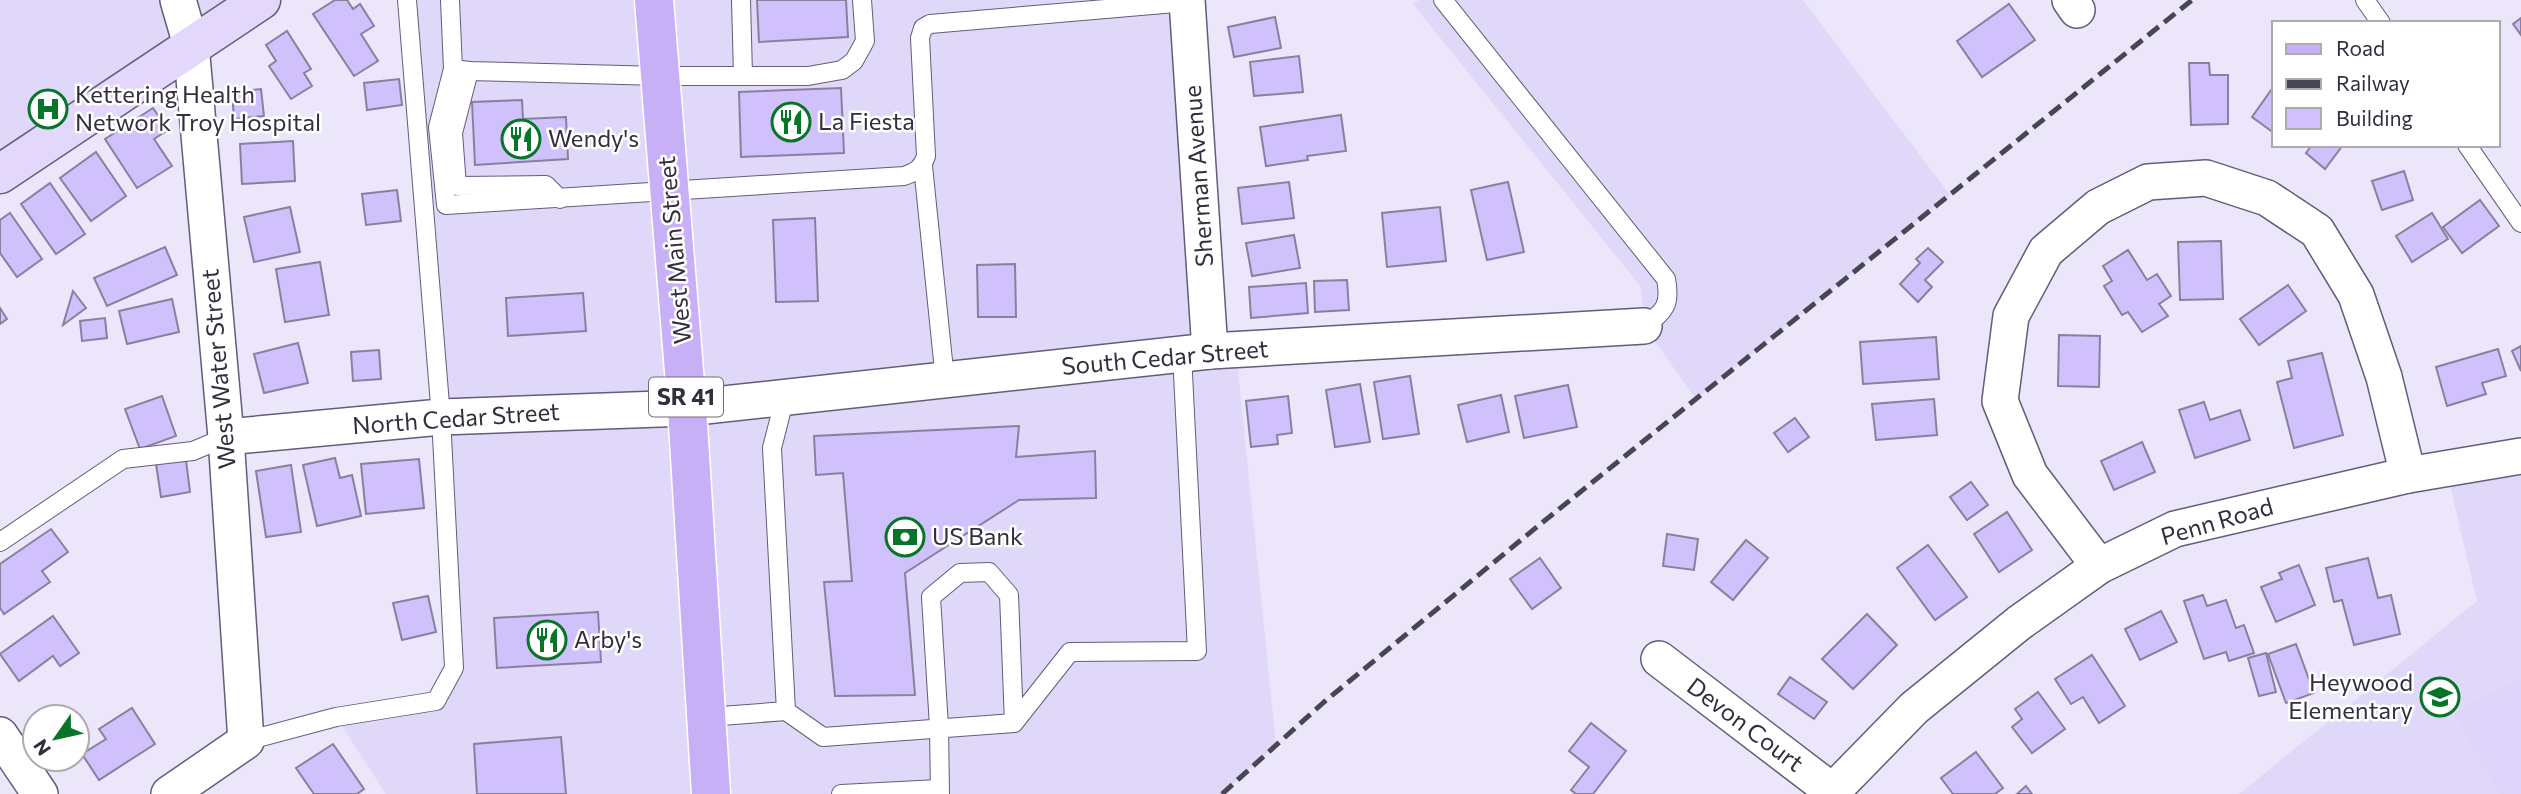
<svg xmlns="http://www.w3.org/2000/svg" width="2521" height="794" font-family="Commissioner,sans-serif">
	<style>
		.built { fill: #e0d8f9 }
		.green { fill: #ded5fa }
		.building { fill: #d0c0fb; stroke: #88809f; stroke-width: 2 }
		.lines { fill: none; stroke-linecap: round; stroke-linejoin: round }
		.service-casing { stroke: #645c79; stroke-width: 20 }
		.minor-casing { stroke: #645c79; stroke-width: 38 }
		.secondary-casing { stroke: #645c79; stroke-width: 41 }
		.primary-casing { stroke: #fff; stroke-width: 41 }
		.service { stroke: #fff; stroke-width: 18 }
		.minor { stroke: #fff; stroke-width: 35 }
		.secondary { stroke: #e3d8fb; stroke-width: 38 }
		.primary { stroke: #c8b0f7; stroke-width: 38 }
		.rail { stroke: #494553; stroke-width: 5; stroke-dasharray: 14 7; stroke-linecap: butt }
		.labels { text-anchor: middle; stroke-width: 5; stroke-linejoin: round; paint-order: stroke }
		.shield { fill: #fff; stroke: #706d76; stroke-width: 2 }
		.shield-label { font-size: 23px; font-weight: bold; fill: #322e3b }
		.poi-label { font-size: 24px; fill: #322e3b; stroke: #fff; text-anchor: start }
		.street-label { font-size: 24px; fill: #322e3b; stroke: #fff }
	</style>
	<rect width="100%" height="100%" fill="#ebe6fa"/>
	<!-- built -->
	<g class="built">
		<path d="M0 0H261L0 174Z"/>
		<path d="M407 0H1187L1210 351 1236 350 1276 745 1222 794H386L336 717 436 701 454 668Z"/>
		<path d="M1419 0H1803L1950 195 1696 399 1644 326 1641 287 1413 4Z"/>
		<path d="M2521 456V794H2239L2477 601 2446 468Z"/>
	</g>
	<!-- green -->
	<path class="green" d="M2521 681V794H2498L2455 712 2511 683Z"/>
	<!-- building -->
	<g class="building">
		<path d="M335 0H347L353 9 360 4 374 26 361 34 378 61 354 76 313 14Z"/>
		<path d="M757 0H846L848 37 759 42Z"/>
		<path d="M2009 4 2035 40 1982 77 1957 41Z"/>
		<path d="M1275 17 1281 48 1234 57 1228 27Z"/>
		<path d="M2521 18V35L2513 24Z"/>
		<path d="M287 31 311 69 304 73 312 86 291 99 269 66 276 61 266 45Z"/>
		<path d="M1299 56 1303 92 1254 96 1250 62Z"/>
		<path d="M2189 63H2209L2210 75H2228V124L2191 125Z"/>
		<path d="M399 79 402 105 367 110 364 83Z"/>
		<path d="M2274 86V133L2252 117Z"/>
		<path d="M841 88 844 153 741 157 739 92Z"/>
		<path d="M261 89 264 116 234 119 232 92Z"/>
		<path d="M522 100 523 119 566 117 568 159 475 165 472 102Z"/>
		<path d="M153 108 168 130 154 139 172 166 137 188 105 139Z"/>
		<path d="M1341 115 1346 151 1307 156 1308 160 1266 166 1260 127Z"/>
		<path d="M293 141 295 181 242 184 240 144Z"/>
		<path d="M2312 145H2343L2325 169 2306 153Z"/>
		<path d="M96 152 126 196 91 221 60 178Z"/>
		<path d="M2404 171 2413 200 2382 210 2372 181Z"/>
		<path d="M1289 182 1294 218 1242 224 1238 188Z"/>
		<path d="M1508 182 1524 252 1487 260 1471 190Z"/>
		<path d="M50 183 85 234 56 254 21 204Z"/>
		<path d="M397 190 401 221 366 225 362 194Z"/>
		<path d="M2480 200 2499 226 2462 253 2443 227Z"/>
		<path d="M290 207 300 252 254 262 244 217Z"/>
		<path d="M1440 207 1446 261 1387 267 1382 213Z"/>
		<path d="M10 213 42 259 17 277 0 253V220Z"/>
		<path d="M2432 213 2448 239 2412 262 2396 236Z"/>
		<path d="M815 218 818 301 776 302 773 220Z"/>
		<path d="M1294 235 1300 268 1252 276 1246 243Z"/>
		<path d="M2221 241 2223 299 2180 300 2178 242Z"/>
		<path d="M165 247 177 275 107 306 94 278Z"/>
		<path d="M1928 248 1943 262 1925 280 1932 287 1918 302 1900 284 1920 263 1916 259Z"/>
		<path d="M2128 250 2147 280 2157 274 2171 296 2159 304 2168 316 2142 332 2128 312 2122 315 2104 286 2112 281 2103 266Z"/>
		<path d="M320 262 329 315 285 322 276 269Z"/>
		<path d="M1015 264 1016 317H978L977 265Z"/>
		<path d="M1347 280 1349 310 1315 312 1314 281Z"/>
		<path d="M1306 283 1308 313 1251 318 1249 287Z"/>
		<path d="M2288 285 2306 311 2259 345 2240 319Z"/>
		<path d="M73 291 86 308 63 325Z"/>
		<path d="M583 293 586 331 508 336 506 298Z"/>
		<path d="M172 299 179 332 127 344 119 311Z"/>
		<path d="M0 308 7 319 0 324Z"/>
		<path d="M105 318 107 338 82 341 80 321Z"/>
		<path d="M2059 335 2100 336 2099 387 2058 386Z"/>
		<path d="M1936 337 1939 379 1863 384 1860 342Z"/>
		<path d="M298 343 308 383 264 393 254 354Z"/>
		<path d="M2521 346V371L2512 351Z"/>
		<path d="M2498 349 2506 376 2482 383 2486 394 2447 406 2436 367Z"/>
		<path d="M379 350 381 379 353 381 351 352Z"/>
		<path d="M2322 353 2343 435 2294 448 2277 382 2292 378 2288 361Z"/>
		<path d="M1410 376 1419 434 1383 439 1374 382Z"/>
		<path d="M1360 384 1370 442 1335 447 1326 390Z"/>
		<path d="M1568 385 1577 427 1524 438 1515 396Z"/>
		<path d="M1501 395 1509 432 1467 442 1458 405Z"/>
		<path d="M162 396 176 436 140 449 125 409Z"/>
		<path d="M1288 396 1292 433 1277 435 1278 444 1251 447 1246 401Z"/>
		<path d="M1934 399 1937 435 1876 440 1872 404Z"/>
		<path d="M2204 402 2210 420 2240 410 2250 440 2195 458 2179 410Z"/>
		<path d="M1795 418 1809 437 1788 452 1774 433Z"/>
		<path d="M1019 426 1016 457 1095 451 1096 498 1019 500 905 573 915 695 835 696 824 582 852 581 843 473 816 475 814 436Z"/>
		<path d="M2142 442 2155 472 2114 490 2101 461Z"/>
		<path d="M335 458 340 478 352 475 361 516 317 526 303 465Z"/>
		<path d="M419 459 424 508 366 514 361 464Z"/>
		<path d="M186 460 190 492 161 497 156 464Z"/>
		<path d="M291 465 301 532 266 537 256 471Z"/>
		<path d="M1971 482 1988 505 1967 520 1950 497Z"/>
		<path d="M2007 512 2032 550 1999 572 1974 534Z"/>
		<path d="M51 529 68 552 42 571 50 582 4 614 0 608V564Z"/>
		<path d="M1667 534 1698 539 1694 570 1663 566Z"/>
		<path d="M1746 540 1768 558 1733 600 1711 582Z"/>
		<path d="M1928 545 1967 597 1935 620 1897 568Z"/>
		<path d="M1540 558 1561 588 1532 609 1510 579Z"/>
		<path d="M2368 558 2378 598 2391 595 2400 634 2354 645 2342 600 2334 602 2326 568Z"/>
		<path d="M2299 565 2315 605 2276 622 2261 587 2282 579 2279 573Z"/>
		<path d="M2203 595 2207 606 2226 600 2236 628 2244 625 2254 653 2229 661 2226 652 2204 659 2184 601Z"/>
		<path d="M428 596 436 632 402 640 393 603Z"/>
		<path d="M2161 611 2177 642 2140 660 2125 629Z"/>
		<path d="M598 612 601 662 497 668 494 618Z"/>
		<path d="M1867 614 1897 645 1853 689 1822 659Z"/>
		<path d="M53 616 79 653 60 666 53 656 19 681 0 654Z"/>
		<path d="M2296 644 2314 693 2286 703 2268 654Z"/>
		<path d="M2266 653 2276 692 2259 696 2248 658Z"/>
		<path d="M2092 655 2125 706 2099 723 2083 697 2071 704 2055 679Z"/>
		<path d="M1790 677 1827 702 1814 719 1778 694Z"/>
		<path d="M2038 692 2065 729 2032 753 2012 727 2022 719 2015 709Z"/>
		<path d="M132 708 155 744 99 780 82 754 106 739 99 729Z"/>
		<path d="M1591 723 1626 751 1593 794H1576L1571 790 1589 767 1569 751Z"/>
		<path d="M561 737 566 794H477L474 744Z"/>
		<path d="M333 744 364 789 357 794H314L296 768Z"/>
		<path d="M1976 752 2003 788 1995 794H1953L1941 778Z"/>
		<path d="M2026 786 2032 794H2017Z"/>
	</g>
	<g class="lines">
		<defs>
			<g id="service">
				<path d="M450 0 453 69"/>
				<path d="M741 0 743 75"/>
				<path d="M862 0 865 41 854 61 842 70 808 76H661L469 71 453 69 438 127 446 205 904 176C916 172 922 168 926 156L920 38 923 28 930 24 1187 2"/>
				<path d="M1443 0 1666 279C1671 305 1665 311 1644 326"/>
				<path d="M2365 0 2381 23"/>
				<path d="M469 71 453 133 457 186 546 185 560 199"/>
				<path d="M2467 145 2521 223"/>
				<path d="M923 166 945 380"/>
				<path d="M785 397 772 448 786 711"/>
				<path d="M0 542 123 459 193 451 226 437"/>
				<path d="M708 717 786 711 823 737 1014 723 1070 652 1197 651 1182 354"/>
				<path d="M246 741 336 717 436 701 454 668 441 417 407 0"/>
				<path d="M841 794 939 789"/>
				<path d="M940 794 939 727 931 597 960 573 989 572 1009 595 1014 723"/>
			</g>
			<g id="minor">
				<path d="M1187 0 1210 351"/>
				<path d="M2070 0 2077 10"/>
				<path d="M226 437 441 417 687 408 1210 351 1644 326"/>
				<path d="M2099 566 2030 475 2000 401 2011 316 2046 251 2098 207 2148 182 2206 178 2267 198 2317 231 2356 295 2384 377 2408 475"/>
				<path d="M1659 659 1832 791"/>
				<path d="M0 735 40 794"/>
				<path d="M169 794 246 741 226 437 191 45 178 0"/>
				<path d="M1830 794 1914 708 2019 623 2099 566 2175 529 2408 475 2521 456"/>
			</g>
			<path id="secondary" d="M0 174 261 0"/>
			<path id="primary" d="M654 0 687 408 711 794"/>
		</defs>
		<!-- service casing -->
		<use href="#service" class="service-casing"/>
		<!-- minor casing -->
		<use href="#minor" class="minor-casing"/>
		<!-- secondary casing -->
		<use href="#secondary" class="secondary-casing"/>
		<!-- primary casing -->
		<use href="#primary" class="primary-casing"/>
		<!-- service -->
		<use href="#service" class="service"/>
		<!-- minor -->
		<use href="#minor" class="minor"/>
		<!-- secondary -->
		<use href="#secondary" class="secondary"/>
		<!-- primary -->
		<use href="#primary" class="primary"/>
		<!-- rail -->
		<path class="rail" d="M1222 794 1324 702 1538 526 2192 0"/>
	</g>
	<!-- icons -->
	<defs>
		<symbol id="hospital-ring" viewBox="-11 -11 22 22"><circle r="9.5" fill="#fff" stroke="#067528" stroke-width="1.5"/><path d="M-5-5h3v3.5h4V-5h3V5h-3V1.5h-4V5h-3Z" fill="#067528"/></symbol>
		<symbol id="restaurant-ring" viewBox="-11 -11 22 22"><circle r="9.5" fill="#fff" stroke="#067528" stroke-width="1.5"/><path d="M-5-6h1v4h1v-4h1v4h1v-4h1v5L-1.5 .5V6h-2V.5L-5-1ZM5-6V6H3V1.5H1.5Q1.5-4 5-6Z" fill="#067528"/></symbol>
		<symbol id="bank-ring" viewBox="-11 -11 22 22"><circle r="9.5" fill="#fff" stroke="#067528" stroke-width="1.5"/><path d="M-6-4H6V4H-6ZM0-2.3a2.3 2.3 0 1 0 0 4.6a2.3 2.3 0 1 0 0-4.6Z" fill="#067528"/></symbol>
		<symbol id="school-ring" viewBox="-11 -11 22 22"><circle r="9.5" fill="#fff" stroke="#067528" stroke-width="1.5"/><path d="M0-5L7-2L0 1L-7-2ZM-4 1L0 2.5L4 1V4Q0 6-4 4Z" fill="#067528"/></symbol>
	</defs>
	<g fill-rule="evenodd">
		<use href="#hospital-ring" x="26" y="87" width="44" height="44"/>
		<use href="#restaurant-ring" x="769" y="100" width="44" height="44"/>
		<use href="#restaurant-ring" x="499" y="117" width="44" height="44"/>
		<use href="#bank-ring" x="883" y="515" width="44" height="44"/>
		<use href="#restaurant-ring" x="525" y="618" width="44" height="44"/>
		<use href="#school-ring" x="2418" y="675" width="44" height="44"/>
	</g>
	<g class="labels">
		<!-- shield labels -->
		<rect class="shield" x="649" y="377.5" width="74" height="39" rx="5"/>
		<g class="shield-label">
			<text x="686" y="405">SR 41</text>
		</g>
		<!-- poi labels -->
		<g class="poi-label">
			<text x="75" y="103">Kettering Health<tspan x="75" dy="28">Network Troy Hospital</tspan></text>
			<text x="818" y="130">La Fiesta</text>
			<text x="548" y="147">Wendy's</text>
			<text x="932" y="545">US Bank</text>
			<text x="574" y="648">Arby's</text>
			<text x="2413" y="691" text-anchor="end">Heywood<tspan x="2413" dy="28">Elementary</tspan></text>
		</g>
		<!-- street labels -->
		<g class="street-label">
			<text transform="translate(1199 176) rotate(-94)" y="8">Sherman Avenue</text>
			<text transform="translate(675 250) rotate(-95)" y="8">West Main Street</text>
			<text transform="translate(1165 358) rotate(-5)" y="8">South Cedar Street</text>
			<text transform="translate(219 369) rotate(-95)" y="8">West Water Street</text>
			<text transform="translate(456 419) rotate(-4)" y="8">North Cedar Street</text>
			<text transform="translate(2217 522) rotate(-16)" y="8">Penn Road</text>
			<text transform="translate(1745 725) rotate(37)" y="8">Devon Court</text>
		</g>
	</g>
	<!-- legend -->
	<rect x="2272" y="21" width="228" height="126" fill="#ffffff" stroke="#adabb1" stroke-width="2"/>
	<rect x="2286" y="44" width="35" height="10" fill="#c8b0f7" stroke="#adabb1" stroke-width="2"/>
	<text x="2336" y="56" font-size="21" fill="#322e3b">Road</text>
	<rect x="2286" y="79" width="35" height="10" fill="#494553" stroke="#adabb1" stroke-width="2"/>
	<text x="2336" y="91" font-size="21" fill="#322e3b">Railway</text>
	<rect x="2286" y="108" width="35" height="21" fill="#d0c0fb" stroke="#adabb1" stroke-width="2"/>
	<text x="2336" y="126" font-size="21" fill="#322e3b">Building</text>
	<!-- north arrow -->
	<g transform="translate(56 738) rotate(236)"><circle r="33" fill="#ffffff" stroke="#adabb1" stroke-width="2"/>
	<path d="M0-5L12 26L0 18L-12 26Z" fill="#067528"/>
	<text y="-10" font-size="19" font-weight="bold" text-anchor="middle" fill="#322e3b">N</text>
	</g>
</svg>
